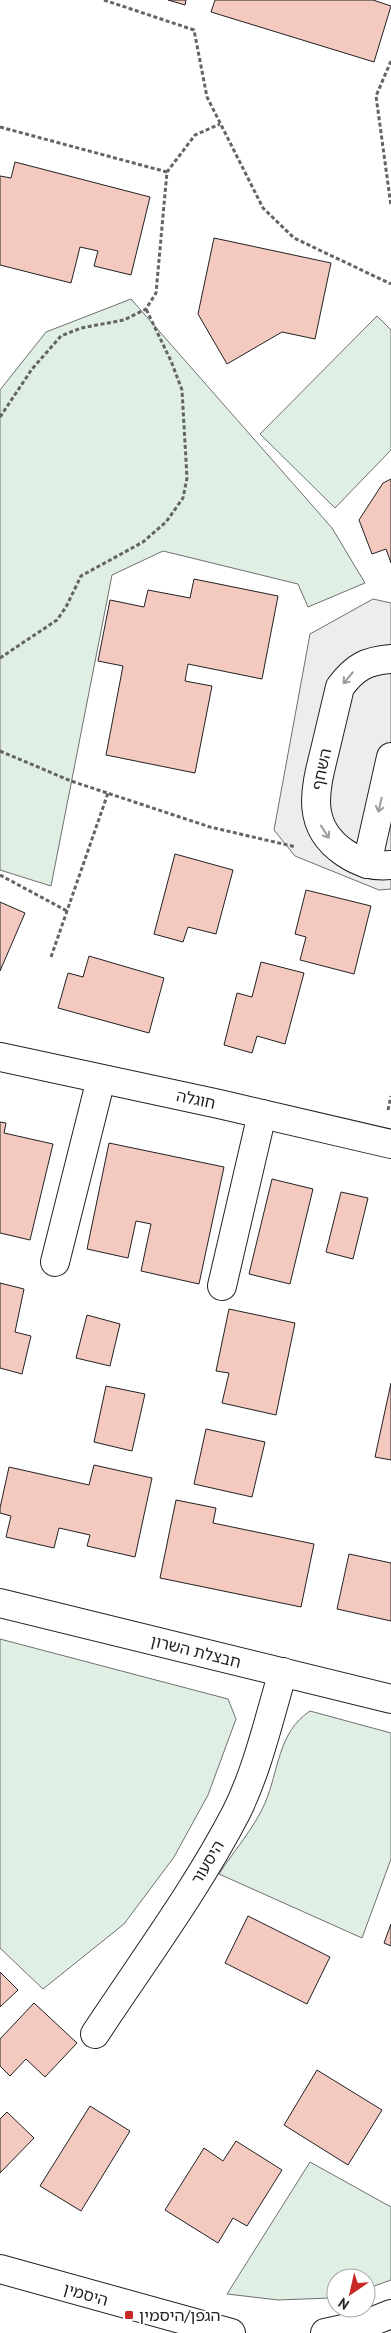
<svg xmlns="http://www.w3.org/2000/svg" width="391" height="2333" font-family="'PT Sans','Noto Sans Hebrew',sans-serif">
	<style>
		.green { fill: #e0efe3; stroke: #6f6f6f }
		.parking { fill: #ededed; stroke: #6f6f6f }
		.building { fill: #f3c9c0; stroke: #222 }
		.lines { fill: none; stroke-linecap: round; stroke-linejoin: round }
		.minor-casing { stroke: #222; stroke-width: 30 }
		.path { stroke: #646464; stroke-width: 3; stroke-dasharray: 4 2.5; stroke-linecap: butt }
		.minor { stroke: #fff; stroke-width: 28 }
		.oneway { stroke: #9c9c9c }
		.poi-dot { fill: #c62828; stroke: #fff; stroke-width: 2 }
		.labels { text-anchor: middle; stroke-width: 4; stroke-linejoin: round; paint-order: stroke }
		.street-label { font-size: 16px; fill: #222; stroke: #fff }
		.poi-label { font-size: 16px; fill: #222; stroke: #fff; text-anchor: start }
	</style>
	<rect width="100%" height="100%" fill="#fff"/>
	<!-- green -->
	<g class="green">
		<path d="M131 299 332 528 365 583 308 607 298 584 163 551 112 575 51 886 0 870V390L46 332Z"/>
		<path d="M377 316 391 330V450L335 508 260 434Z"/>
		<path d="M0 1639 228 1699 236 1719 208 1795 174 1857 124 1924 43 1989 0 1948Z"/>
		<path d="M310 1711 391 1733V1859L362 1938 219 1874C233 1852 255 1827 265 1803 279 1770 278 1732 310 1711Z"/>
		<path d="M310 2162 391 2207V2280L366 2289V2278H336V2297L330 2298 278 2300 227 2294Z"/>
	</g>
	<!-- parking -->
	<path class="parking" d="M373 599 391 603V889L379 890 295 856 274 830 310 634Z"/>
	<!-- building -->
	<g class="building">
		<path d="M168 0H186L185 5Z"/>
		<path d="M215 0H373L391 6 374 62 211 12Z"/>
		<path d="M15 162 150 197 131 275 94 266 98 251 80 247 71 283 0 265V176L11 178Z"/>
		<path d="M214 238 331 263 315 339 282 332 227 364 198 314Z"/>
		<path d="M391 479V563L386 549 372 554 359 520 383 483Z"/>
		<path d="M194 579 278 596 262 679 188 664 185 681 212 686 195 773 106 755 123 666 98 661 110 600 144 607 148 590 190 598Z"/>
		<path d="M175 854 233 870 216 934 188 927 183 942 154 934Z"/>
		<path d="M306 890 371 906 354 974 300 960 306 937 295 934Z"/>
		<path d="M0 902 25 913 0 971Z"/>
		<path d="M89 956 164 978 149 1033 58 1008 68 973 83 977Z"/>
		<path d="M261 962 304 973 285 1044 257 1036 252 1053 224 1045 237 993 252 997Z"/>
		<path d="M0 1122 6 1123 4 1133 53 1144 30 1240 0 1233Z"/>
		<path d="M109 1143 224 1167 199 1284 141 1271 151 1224 136 1221 128 1258 87 1249Z"/>
		<path d="M272 1179 313 1189 290 1284 249 1274Z"/>
		<path d="M341 1192 368 1198 353 1259 326 1252Z"/>
		<path d="M0 1283 24 1289 15 1332 31 1336 22 1374 0 1368Z"/>
		<path d="M229 1309 295 1323 276 1415 222 1403 229 1373 216 1371Z"/>
		<path d="M87 1315 120 1324 110 1366 76 1358Z"/>
		<path d="M391 1383V1460L375 1457Z"/>
		<path d="M106 1386 145 1394 132 1451 94 1442Z"/>
		<path d="M206 1429 265 1442 252 1497 194 1484Z"/>
		<path d="M94 1465 152 1478 135 1557 87 1546 90 1535 59 1528 54 1548 6 1537 11 1516 0 1513V1508L9 1467 89 1485Z"/>
		<path d="M176 1500 216 1508 213 1523 314 1544 301 1607 160 1578Z"/>
		<path d="M349 1554 391 1563V1621L337 1609Z"/>
		<path d="M248 1916 330 1957 307 2004 225 1963Z"/>
		<path d="M391 1924V1946L384 1943Z"/>
		<path d="M0 1972 18 1990 0 2007Z"/>
		<path d="M34 2003 77 2043 45 2077 26 2059 10 2076 0 2066V2039Z"/>
		<path d="M317 2070 382 2110 348 2165 284 2125Z"/>
		<path d="M90 2106 130 2131 81 2211 40 2186Z"/>
		<path d="M7 2112 34 2138 0 2173V2119Z"/>
		<path d="M236 2141 282 2170 247 2226 233 2218 218 2243 165 2210 204 2148 223 2161Z"/>
	</g>
	<g class="lines">
		<defs>
			<g id="minor">
				<path d="M391 659C366 661 355 667 340 687 335 708 330 729 325 750 315 790 305 826 345 853 360 863 373 867 391 865"/>
				<path d="M367 864 391 757"/>
				<path d="M0 1057 219 1104 391 1144"/>
				<path d="M55 1262 101 1079"/>
				<path d="M222 1286 262 1114"/>
				<path d="M0 1603 391 1699"/>
				<path d="M95 2034C143 1961 196 1890 236 1813 258 1769 269 1718 283 1672"/>
				<path d="M0 2269 231 2333"/>
				<path d="M325 2333 366 2324 391 2314"/>
			</g>
		</defs>
		<!-- minor casing -->
		<use href="#minor" class="minor-casing"/>
		<!-- path -->
		<g class="path">
			<path d="M104 0 194 30 207 97 263 208 294 238 391 284"/>
			<path d="M391 61 376 96 391 206"/>
			<path d="M0 127 167 172"/>
			<path d="M0 417 32 369 61 336 81 328 124 320 146 309 156 293 167 172 195 135 220 124"/>
			<path d="M0 658 57 620 66 607 81 576 143 542 166 522 183 498 187 478 182 390 171 361 146 309"/>
			<path d="M0 751 71 781 210 827 296 847"/>
			<path d="M0 875 67 911"/>
			<path d="M51 957 108 793"/>
			<path d="M388 1110 391 1096"/>
		</g>
		<!-- minor -->
		<use href="#minor" class="minor"/>
	</g>
	<!-- one-way arrows -->
	<defs><path id="oneway-shaft" d="M-6 0H5M1.5-3L5.5 0L1.5 3" fill="none" stroke-width="1.6" stroke-linecap="round" stroke-linejoin="round" transform="scale(1.25)"/></defs>
	<g class="oneway">
		<use href="#oneway-shaft" transform="translate(348 678) rotate(130)"/>
		<use href="#oneway-shaft" transform="translate(380 805) rotate(103)"/>
		<use href="#oneway-shaft" transform="translate(325 832) rotate(58)"/>
	</g>
	<!-- markers -->
	<rect class="poi-dot" x="124" y="2310" width="10" height="10" rx="2.5"/>
	<g class="labels">
		<!-- street labels -->
		<g class="street-label">
			<text transform="translate(321 769) rotate(-78)" y="6">השחף</text>
			<text transform="translate(196 1099) rotate(12)" y="6">חוגלה</text>
			<text transform="translate(196 1651) rotate(14)" y="6">חבצלת השרון</text>
			<text transform="translate(207 1862) rotate(-59)" y="6">היסעור</text>
			<text transform="translate(86 2294) rotate(16)" y="6">היסמין</text>
		</g>
		<!-- poi labels -->
		<g class="poi-label">
			<text x="139" y="2321">הגפן/היסמין</text>
		</g>
	</g>
	<!-- north arrow -->
	<g transform="translate(351 2293) rotate(214)"><circle r="24" fill="#ffffff" stroke="#a7a7a7"/>
	<path d="M0-4L9 19L0 12L-9 19Z" fill="#c62828"/>
	<text y="-8" font-size="14" font-weight="bold" text-anchor="middle" fill="#222222">N</text>
	</g>
</svg>
